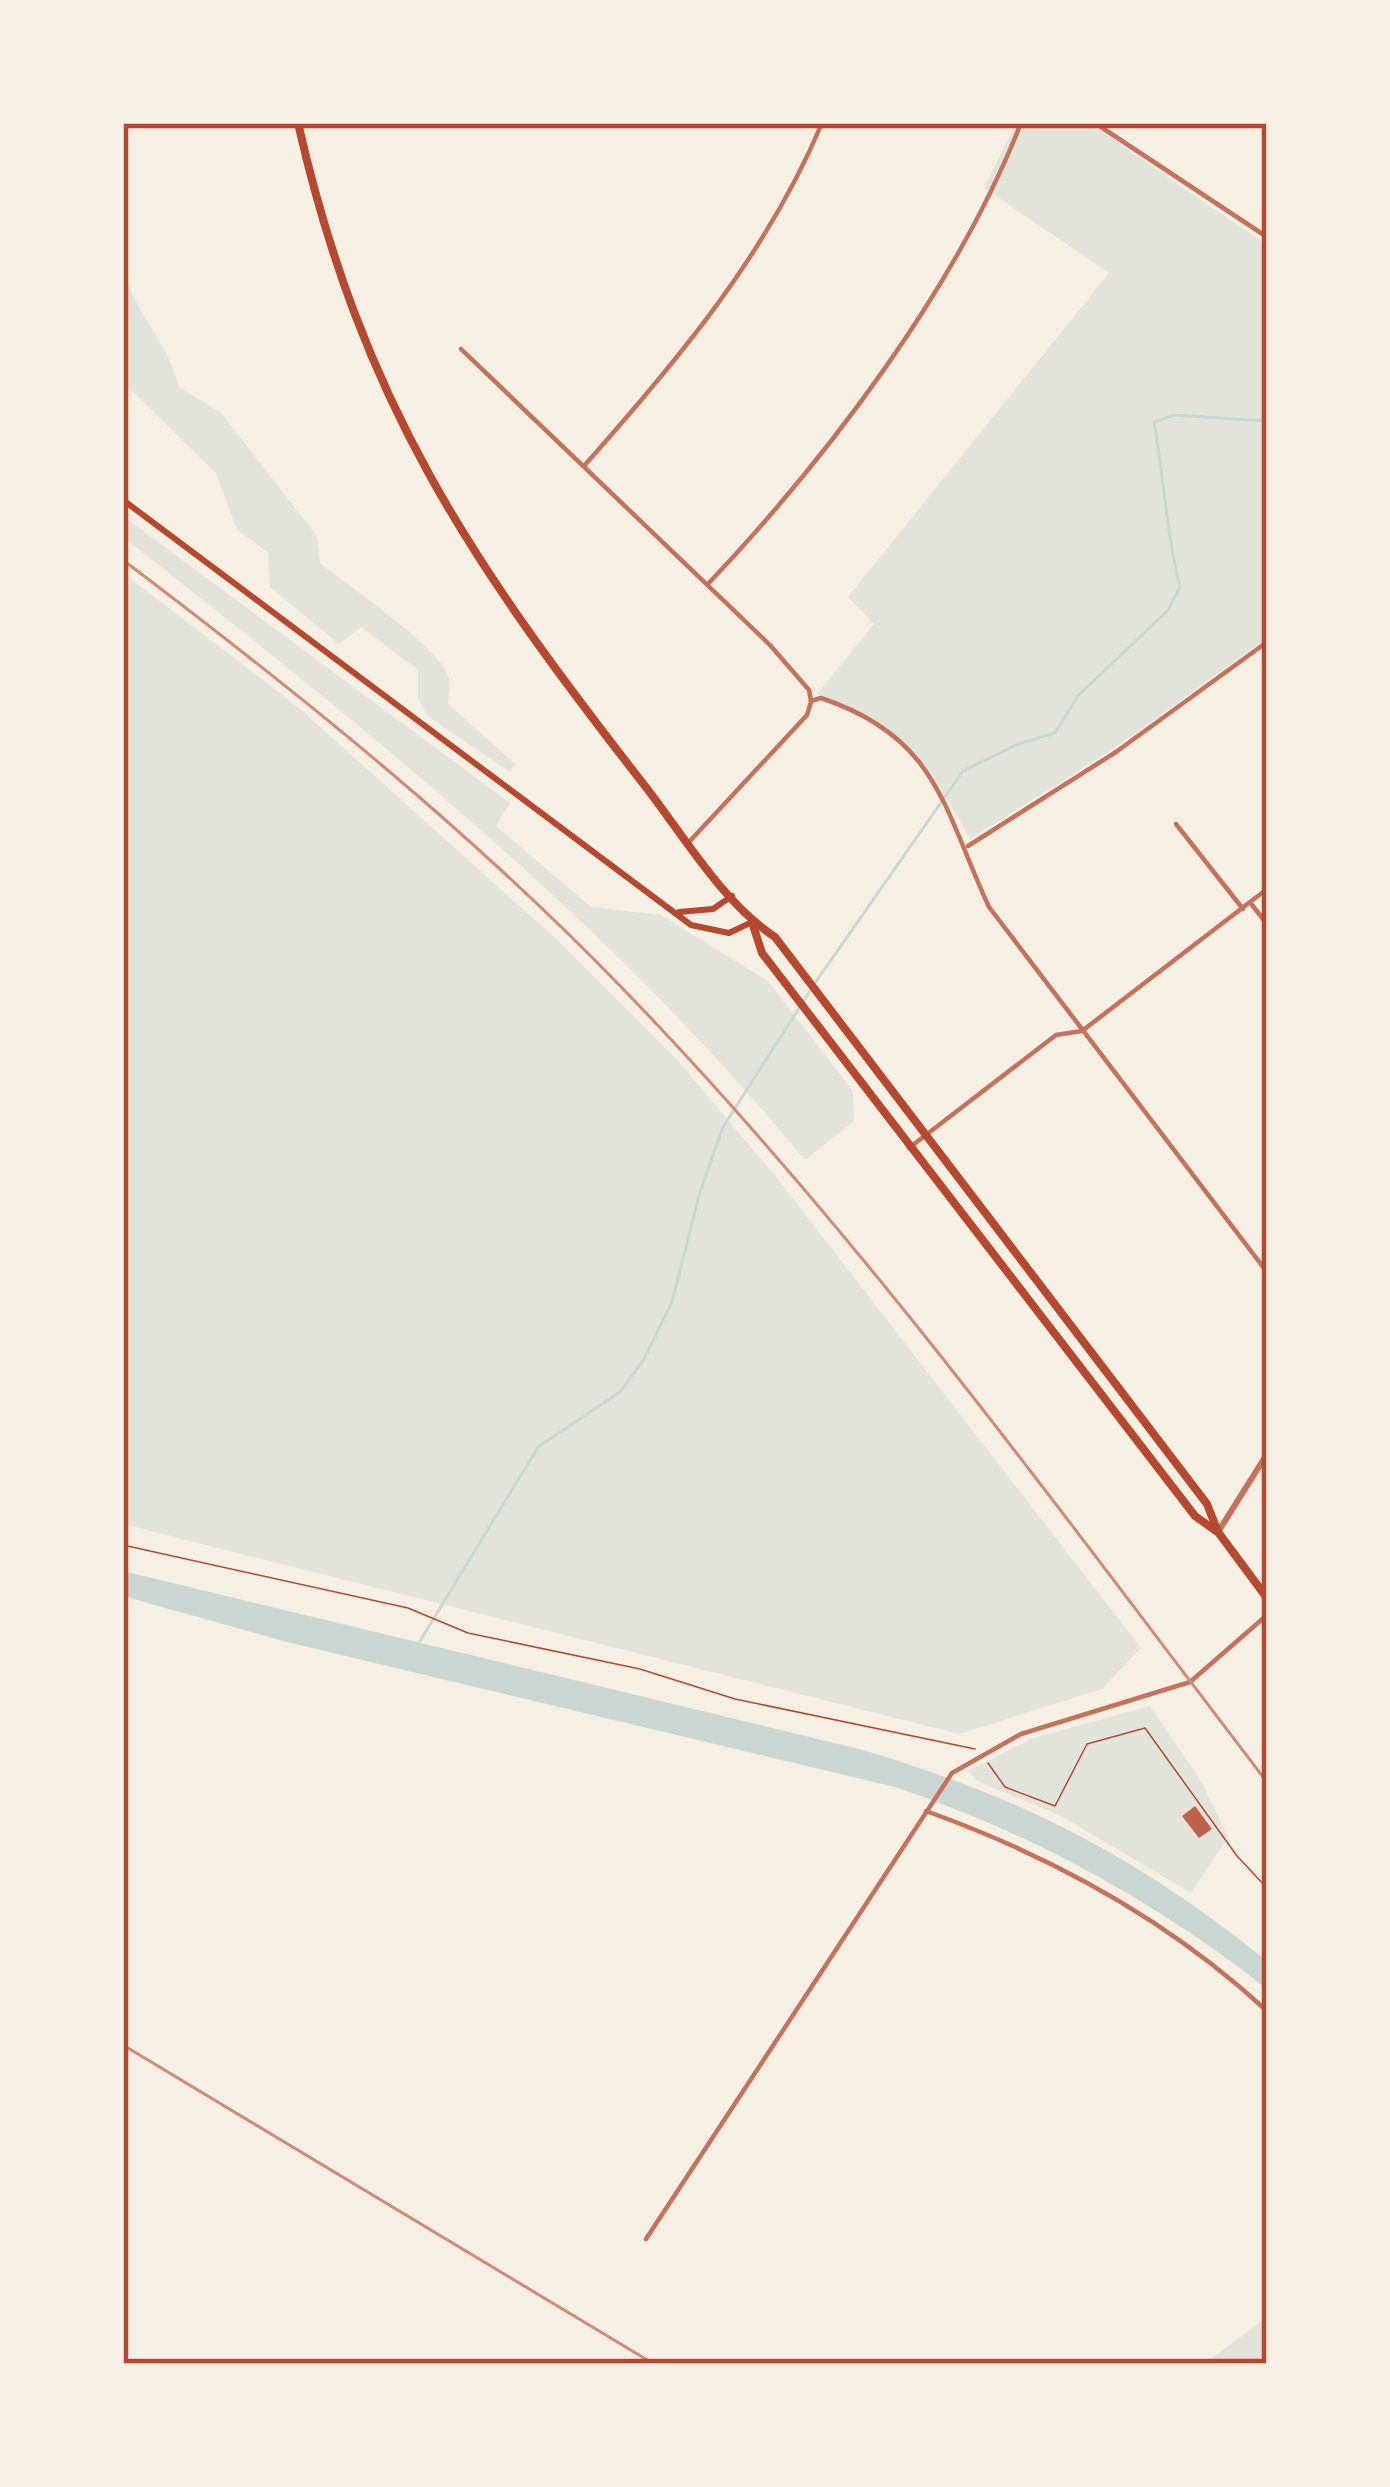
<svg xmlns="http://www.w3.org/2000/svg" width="1390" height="2487" font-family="'DM Sans',sans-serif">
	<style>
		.green { fill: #e2e4dc }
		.water { fill: #c9d6d2 }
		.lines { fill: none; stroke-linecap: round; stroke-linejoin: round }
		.stream { stroke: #c9d6d2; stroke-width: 3 }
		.building { fill: #bf614a }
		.path { stroke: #b5482f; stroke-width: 1.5 }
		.minor { stroke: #c5725c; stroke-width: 4.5 }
		.tertiary { stroke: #c5725c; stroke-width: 6 }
		.secondary { stroke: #b5482f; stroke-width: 6 }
		.primary { stroke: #b5482f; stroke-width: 8 }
		.rail { stroke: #cf8b77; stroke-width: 3 }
		.neatline { fill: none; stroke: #b5482f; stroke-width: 4.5 }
	</style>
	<rect width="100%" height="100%" fill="#f6efe4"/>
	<!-- green -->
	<g class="green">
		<path d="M1016 123H1089L1267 245V638L1115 748 970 839C924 757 909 727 817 694L874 624 848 597 1109 273 984 188Z"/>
		<path d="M123 272C136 313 170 346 179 387L221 413 317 536 320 563C349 587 438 645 448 676 451 683 448 696 448 704L515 764 510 772 429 717 418 700V670L361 627 339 644 270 587 268 552 237 530 216 473 125 384Z"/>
		<path d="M123 516 510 803 496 826 591 907 661 915 768 981 853 1091 854 1121 805 1160C608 921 366 728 123 537Z"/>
		<path d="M123 573 298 707 556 939 678 1061 777 1178 1141 1648 1102 1689 959 1734 123 1524Z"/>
		<path d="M1150 1706 1201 1781 1228 1837 1191 1893 1061 1816 977 1781 968 1771 1033 1738Z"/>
		<path d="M1267 2317V2364H1204Z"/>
	</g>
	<!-- water -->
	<path class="water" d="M123 1571 859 1749C1020 1796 1136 1856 1267 1961V1989C1154 1900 1031 1833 895 1787L287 1642 123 1596Z"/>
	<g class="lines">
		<!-- stream -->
		<g class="stream">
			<path d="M815 983 963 771 1018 744 1055 733 1078 696 1168 610 1180 587C1166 531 1164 478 1154 422L1174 415 1267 421"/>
			<path d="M420 1641 538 1447 620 1392 643 1361 672 1302 699 1195 723 1127 810 991"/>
		</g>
	</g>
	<!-- building -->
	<path class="building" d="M1195 1806 1212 1829 1199 1838 1182 1816Z"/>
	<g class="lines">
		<!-- path -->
		<g class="path">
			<path d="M123 1545 408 1608 468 1633 640 1669 735 1699 975 1749"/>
			<path d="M988 1763 1005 1787 1055 1806 1087 1744 1145 1728 1237 1856 1267 1888"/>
		</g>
		<!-- minor -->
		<g class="minor">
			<path d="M1095 123 1267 237"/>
			<path d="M461 349 770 645 809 690 811 701"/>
			<path d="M584 466C678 360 767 254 822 123"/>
			<path d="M708 584C828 457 957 287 1021 123"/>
			<path d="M811 701 821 698C938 737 943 808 989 907L1267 1272"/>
			<path d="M1176 824 1243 909"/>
			<path d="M689 842 807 715 811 702"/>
			<path d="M968 846 1116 752 1267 642"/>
			<path d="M1252 905 1267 924"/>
			<path d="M909 1148 1056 1035 1082 1031 1267 889"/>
			<path d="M926 1811C1051 1856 1169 1920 1267 2011"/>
			<path d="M646 2239 952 1773 1021 1734 1190 1682 1267 1615"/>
		</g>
		<!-- tertiary -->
		<path class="tertiary" d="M1218 1532 1267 1454"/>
		<!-- secondary -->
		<g class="secondary">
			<path d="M123 500 691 925 729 933 752 922"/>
			<path d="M679 912 713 909 732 896"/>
		</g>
		<!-- primary -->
		<g class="primary">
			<path d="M298 123C362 404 471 563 645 786 683 835 723 903 775 937L1207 1504 1218 1532 1267 1598"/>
			<path d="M752 922 762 953 1195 1516 1216 1531"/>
		</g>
		<!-- rail -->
		<g class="rail">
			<path d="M123 560C300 694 472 832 626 992 862 1236 1061 1513 1267 1782"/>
			<path d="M123 2045 654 2364"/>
		</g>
	</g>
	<!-- border -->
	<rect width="1390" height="2487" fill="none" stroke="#f6efe4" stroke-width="252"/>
	<rect x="126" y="126" width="1138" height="2235" class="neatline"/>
</svg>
